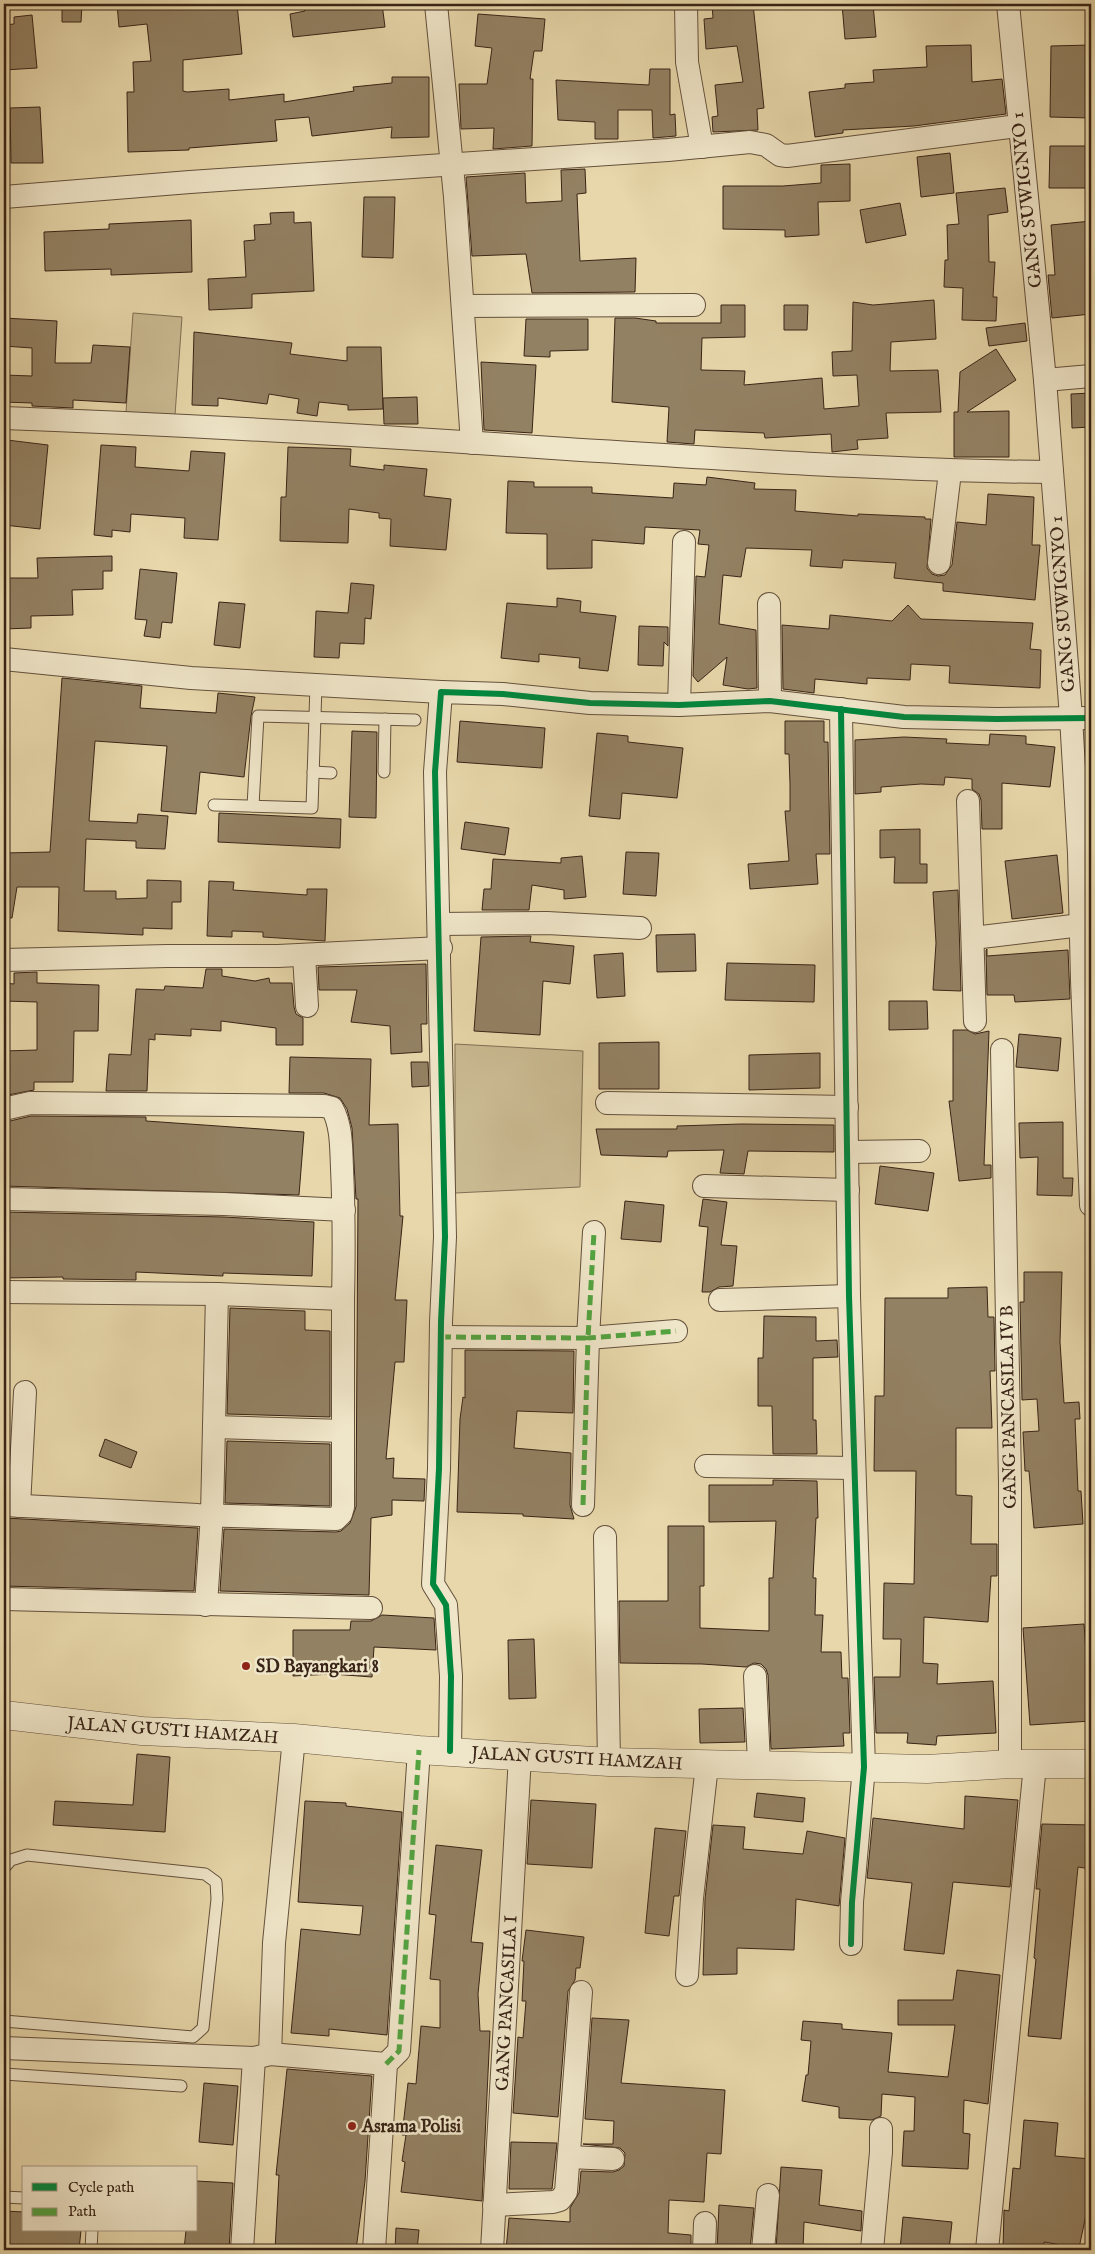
<svg xmlns="http://www.w3.org/2000/svg" width="1095" height="2254" font-family="'IM FELL English',serif">
	<style>
		.green { fill: #c9b991; stroke: #816e54 }
		.building { fill: #938163; stroke: #392417 }
		.lines { fill: none; stroke-linecap: round; stroke-linejoin: round }
		.service-casing { stroke: #64513c; stroke-width: 13 }
		.minor-casing { stroke: #64513c; stroke-width: 24 }
		.tertiary-casing { stroke: #64513c; stroke-width: 29 }
		.service { stroke: #efe5c8; stroke-width: 11 }
		.minor { stroke: #efe5c8; stroke-width: 22 }
		.tertiary { stroke: #efe5c8; stroke-width: 28 }
		.quiet { stroke: #53a340; stroke-width: 5; stroke-dasharray: 10 5; stroke-linecap: butt }
		.cycleway-casing { stroke: #efe5c8; stroke-width: 9 }
		.cycleway { stroke: #00873e; stroke-width: 6 }
		.poi-dot { fill: #8f2418; stroke: #efe5c8; stroke-width: 2 }
		.labels { text-anchor: middle; stroke-width: 5; stroke-linejoin: round; paint-order: stroke }
		.street-label { font-size: 18px; fill: #392417; stroke: #efe5c8 }
		.poi-label { font-size: 18px; font-weight: bold; fill: #392417; stroke: #efe5c8; text-anchor: start }
	</style>
	<rect width="100%" height="100%" fill="#e7d7aa"/>
	<filter id="stains"><feTurbulence type="fractalNoise" baseFrequency=".004" numOctaves="4"/><feColorMatrix values="0 0 0 0 .2 0 0 0 0 .09 0 0 0 0 .02 0 0 0 .5 -.17"/></filter>
	<radialGradient id="worn" r=".72"><stop offset=".6" stop-color="#630" stop-opacity="0"/><stop offset="1" stop-color="#630" stop-opacity=".3"/></radialGradient>
	<!-- green -->
	<g class="green">
		<path d="M133 313 182 317 175 415 126 412Z"/>
		<path d="M455 1044 583 1051 580 1187 455 1193Z"/>
	</g>
	<!-- building -->
	<g class="building">
		<path d="M62 4H82L81 22H62Z"/>
		<path d="M117 4H237L242 54 183 60V91L187 92 229 89V100L284 94V102L354 91 353 87 392 83V77H429V137L391 138 392 127 312 136 309 117 275 120 277 141 189 148V150L128 152 127 92H134L133 62 151 61 147 24 119 27Z"/>
		<path d="M304 4H382L385 27 293 37 290 14 305 11Z"/>
		<path d="M712 4H753L764 108 757 109 758 130 713 132 712 117 718 116 715 85 743 82 737 46 706 49 704 19 713 18Z"/>
		<path d="M842 4H873L876 37 845 39Z"/>
		<path d="M478 14 545 19 542 51H534L530 79H533L532 146 493 149 494 128 461 129 459 84H487L492 48 475 46Z"/>
		<path d="M32 15 37 68 4 70V25L14 24V17Z"/>
		<path d="M971 45 972 82 1002 79 1006 114 914 126 843 130V133L815 137 809 92 845 88V84L874 82 873 70 927 67 926 46Z"/>
		<path d="M1091 45V118L1050 117 1051 46Z"/>
		<path d="M650 69H670V115L675 114 676 136 653 138 652 110H618V139H595V122L558 120 556 80 649 85Z"/>
		<path d="M40 107 43 163H11L10 108Z"/>
		<path d="M1050 146H1091V188H1049Z"/>
		<path d="M950 153 954 193 921 197 917 157Z"/>
		<path d="M850 164V201L818 202 819 235 785 237V230L723 229V186H783L821 183V165Z"/>
		<path d="M585 169 586 193 577 194 580 261 636 258 635 292 532 293 526 254 472 256 466 177 525 173 526 203 562 201 561 170Z"/>
		<path d="M1005 188 1008 212 988 215 989 262H995L993 297H997L996 321 962 320 963 288 944 287 945 260H948L947 225 959 224 956 193Z"/>
		<path d="M364 197H395L393 258 362 257Z"/>
		<path d="M900 203 906 235 866 243 860 210Z"/>
		<path d="M294 212V223L311 222 314 291 252 294V308L209 310 208 279 246 277 244 241 255 240 254 225 271 224 270 213Z"/>
		<path d="M191 220 192 272 111 275V269L45 271 44 232 109 229V224Z"/>
		<path d="M1091 221V314L1052 318 1048 275H1055L1051 225Z"/>
		<path d="M934 300 936 339 891 342 890 371 938 370 941 412 886 413 888 438 857 440 858 449 832 452 831 434 765 438 764 433 695 430 694 444 667 442 669 407 612 402 615 318H635L656 321V323H721V305H745V337L702 338 701 370 745 371 744 385 822 378 824 409 859 406 857 375 833 376 832 352 852 351 853 302 873 305Z"/>
		<path d="M784 305H808L807 330H784Z"/>
		<path d="M4 318 57 321 55 363H91L93 345 130 347 126 403 73 400V408L32 406V403L4 402V375L32 376V348L4 346Z"/>
		<path d="M526 319H588V350L550 351V357L524 356Z"/>
		<path d="M1025 323 1027 341 989 346 986 328Z"/>
		<path d="M194 332 292 343 290 354 347 361V347H381L383 409 348 410V405L319 402 317 416 297 413 299 399 269 394 267 404 218 398V406L192 405Z"/>
		<path d="M996 349 1016 380 967 412 1009 411V457H954V412H958L960 372Z"/>
		<path d="M481 362 536 365 532 433 484 430Z"/>
		<path d="M1091 393V427L1072 428 1071 394Z"/>
		<path d="M417 397 418 424H384L383 398Z"/>
		<path d="M7 440 48 445 40 529 4 525V467Z"/>
		<path d="M101 445 136 447 135 467 189 471 191 451 225 453 218 540 184 538 185 518 131 514 130 532 112 530V537L94 535Z"/>
		<path d="M288 447 351 449 350 466 384 470V465L427 469 424 496 451 499 446 550 390 546 391 519 379 518V513L349 509 348 543 280 541 281 497H286Z"/>
		<path d="M707 477 755 483 754 489 796 490 795 511 858 516V514L925 517V519H931L927 568 932 574 938 576 945 575 952 565 957 522 986 525 988 494 1034 497 1032 545H1040L1035 600 943 591V583L894 578 896 563 843 560 842 568 810 566 812 550 746 548 741 577 723 575 719 624 756 630 757 688 748 689 723 685 727 657 698 682 693 676 696 576 705 577 709 545 698 544 700 530 645 527 644 544 592 540V568L547 569V534L506 533 508 481 534 482V487H592V493L673 498 674 483 706 485Z"/>
		<path d="M112 556V571H103V589L72 590 73 615 31 616V628L4 629V578H38L37 558Z"/>
		<path d="M140 569 177 573 172 623 162 622 160 638 144 636 147 620 135 619Z"/>
		<path d="M351 583 374 585 371 619 365 618 364 644 340 643 339 658 314 657 316 611 348 613Z"/>
		<path d="M557 598 581 601 580 612 616 616 608 671 579 668 580 658 539 654V662L501 658 507 603 557 607Z"/>
		<path d="M219 602 245 604 240 648 214 645Z"/>
		<path d="M908 605 921 619 1033 623 1030 649 1041 650 1040 688 949 683 950 666 911 664 910 680 867 678V684L815 679 814 693 783 689 782 625 829 629 830 615 892 621Z"/>
		<path d="M639 626 668 627V646L664 642 663 666 638 665Z"/>
		<path d="M62 678 142 686 140 708 216 713 218 693 255 697 251 716 244 777 200 772 196 814 161 811 167 746 95 741 89 821 137 823 138 814 168 816 165 849 136 848V841L86 839 84 891H116V899L147 898V880L181 881V902H172V929L143 928V935L58 931 59 887H17L12 918H4V853L50 852Z"/>
		<path d="M460 721 545 728 542 768 457 762Z"/>
		<path d="M785 721H824V742H828L830 854H816L818 884 750 889 748 864 789 861 785 811H790V784L789 754H785Z"/>
		<path d="M352 731 377 732 376 818 349 817Z"/>
		<path d="M597 733 628 736V742L683 748 677 798 622 793 620 819 589 816Z"/>
		<path d="M990 734 1026 736V744L1055 747 1050 787 1002 783V829H982L981 800 979 794 972 789V779L945 777 944 785 921 784 881 787V792L855 794V740L904 737 947 739 946 743 989 745Z"/>
		<path d="M219 813 341 819 340 848 218 842Z"/>
		<path d="M465 822 509 828 505 855 461 849Z"/>
		<path d="M920 829V864H927V883H894L895 857 880 858V830Z"/>
		<path d="M626 852 659 853 656 896 623 894Z"/>
		<path d="M1057 855 1063 913 1012 919 1005 861Z"/>
		<path d="M582 856 586 897 564 899V890L532 885 529 910H482L484 889H491L493 859 561 863V858Z"/>
		<path d="M209 881 234 882 233 890 307 895V889H327L325 941 263 937V932L232 931V937L207 936Z"/>
		<path d="M958 890 961 991 933 990 936 943 933 892Z"/>
		<path d="M695 934 696 971 657 972 656 935Z"/>
		<path d="M531 936 530 942 574 946 570 984 543 981 540 1035 474 1031 481 937Z"/>
		<path d="M987 949V956L1068 950 1070 999 1015 1002 1014 995H987L986 950Z"/>
		<path d="M623 953 625 996 597 998 594 955Z"/>
		<path d="M727 963 815 965 814 1002 725 1000Z"/>
		<path d="M426 964 427 1024H421L422 1052 391 1054 390 1026 351 1022 357 990H319L318 967Z"/>
		<path d="M206 969H222V976L255 981 269 978 270 983H292L294 1007 296 1014 303 1018V1045H276V1028L221 1021V1031L191 1029V1036L155 1034V1040L149 1039 147 1091H106L109 1054 131 1055 136 989 164 990 165 986 203 988Z"/>
		<path d="M37 972V983L99 985 98 1031H74L73 1082H34V1090L8 1095V1089H4V1051L37 1050V1002L4 1001V983L14 984V973Z"/>
		<path d="M889 1001H927L928 1029 889 1030Z"/>
		<path d="M953 1030H967L975 1034 989 1031 984 1165H991V1178L959 1181 949 1101H953Z"/>
		<path d="M1019 1034 1061 1038 1058 1071 1016 1067Z"/>
		<path d="M659 1042V1089H599V1043Z"/>
		<path d="M820 1053V1088L749 1090V1055Z"/>
		<path d="M290 1057 371 1059 369 1125 398 1124 400 1216H403L395 1300H407L404 1362H395L386 1459 394 1458 393 1478 425 1479 424 1501 392 1500V1515L371 1518 369 1595 220 1591 224 1529 336 1532 341 1531 350 1523 356 1507 358 1199H356L352 1128 347 1109 340 1098 324 1093H289Z"/>
		<path d="M411 1062H428L429 1086 412 1087Z"/>
		<path d="M31 1116 146 1117V1121L304 1132 299 1195 4 1186 6 1122Z"/>
		<path d="M1063 1122V1178H1073L1072 1196 1037 1195 1038 1157 1020 1158 1019 1123Z"/>
		<path d="M741 1124 834 1125V1152L748 1151 744 1174 720 1173 724 1150 668 1151 667 1157 601 1155 596 1129H677V1126Z"/>
		<path d="M880 1166 934 1173 928 1211 875 1204Z"/>
		<path d="M703 1199 727 1202 721 1245 737 1246 733 1286 719 1287 710 1292H702L708 1227 699 1226Z"/>
		<path d="M625 1201 664 1205 661 1242 621 1239Z"/>
		<path d="M4 1212 224 1217 314 1222 312 1276 223 1273V1276L136 1272V1280L63 1279V1277L4 1278Z"/>
		<path d="M1024 1272H1062L1060 1342 1064 1403 1079 1402 1080 1419H1075L1078 1491H1081L1083 1524 1034 1528 1029 1471H1025L1023 1432 1039 1431 1037 1399 1022 1400 1020 1302H1024Z"/>
		<path d="M987 1287 988 1317H994L995 1371H990L992 1428H956V1495L972 1496 971 1544H997V1576H991L988 1622 924 1617 923 1663 938 1664 937 1684 993 1681 996 1733 937 1736 936 1745 907 1743 908 1733H876L874 1677H900L901 1639H883L884 1583 914 1584 916 1471H874L875 1396H884L885 1298H948V1288Z"/>
		<path d="M230 1308 305 1311V1330L330 1331V1417L227 1414Z"/>
		<path d="M764 1316 816 1317V1341L837 1340 838 1357 813 1358V1420H816L817 1454H773L772 1406H758V1358H763Z"/>
		<path d="M465 1350 574 1351 573 1413 517 1411 514 1448 571 1453 570 1505 574 1519 523 1516V1514L457 1512 460 1419 463 1397 465 1398Z"/>
		<path d="M105 1439 137 1452 131 1468 99 1456Z"/>
		<path d="M227 1441 330 1444V1506L225 1503Z"/>
		<path d="M773 1480 817 1481 818 1518H816L813 1578H816L815 1615H823L821 1652H841L842 1678H848L850 1733H843L844 1746 771 1749 768 1675 766 1669 761 1664 754 1663 746 1667 702 1664 620 1663 619 1601H668V1526H704V1586H700V1628L769 1631V1578H773L776 1521 709 1522V1485H773Z"/>
		<path d="M4 1518 198 1528 194 1591 4 1586Z"/>
		<path d="M382 1615 434 1618 436 1650 374 1647 372 1677 332 1674 293 1676V1630H350L351 1621H371Z"/>
		<path d="M1084 1624 1091 1721 1030 1725 1023 1628Z"/>
		<path d="M534 1639 536 1698 509 1699 508 1640Z"/>
		<path d="M743 1708 745 1742 700 1743 699 1709Z"/>
		<path d="M137 1754 170 1757 165 1832 53 1825 55 1801 133 1805Z"/>
		<path d="M757 1793 805 1798 803 1822 754 1817Z"/>
		<path d="M965 1796 1018 1800 1010 1887 953 1882 944 1954 904 1950 912 1883 867 1878 873 1818 964 1829Z"/>
		<path d="M531 1800 596 1804 592 1868 527 1864Z"/>
		<path d="M305 1801 346 1803V1806L402 1812 387 2035 329 2029V2036L291 2033 301 1929 360 1935 363 1906 298 1902Z"/>
		<path d="M1042 1824 1091 1825V1869L1078 1867 1061 2039 1028 2036 1036 1959 1034 1958 1040 1889H1036Z"/>
		<path d="M713 1825 745 1827 743 1849 803 1854 807 1831 845 1838 839 1906 796 1899 794 1950 737 1948V1974L703 1975 705 1899Z"/>
		<path d="M655 1828 686 1831 679 1896H674L669 1936 645 1933Z"/>
		<path d="M436 1845 482 1850 471 1942 483 1943 478 1994 480 2031H490L482 2201 401 2192 405 2162 402 2161 406 2135H402L408 2083 416 2084 421 2026 440 2028V1980L430 1979 436 1915 429 1914Z"/>
		<path d="M526 1930 584 1937 580 1968H576L575 1980 568 1991 558 2117 513 2113 518 2037 523 2038 526 2001H522L524 1961H522Z"/>
		<path d="M957 1970 1000 1975 988 2104 964 2100 963 2133 970 2134 968 2169 902 2166 904 2131H914L915 2097 882 2094 881 2116 872 2120 839 2118V2107L802 2101 806 2075H808L811 2041 801 2040 803 2021 842 2024V2029L892 2033 888 2072 948 2077 955 2025H898V2000H953Z"/>
		<path d="M592 2018 629 2020 621 2083 725 2090 721 2154 707 2153 704 2202 669 2200 668 2233 691 2235V2250H506L509 2218 570 2222V2208L579 2193 581 2171 613 2172 619 2170 624 2166 625 2153 620 2148 583 2144H613L614 2121 585 2119Z"/>
		<path d="M287 2069 372 2076 365 2181 356 2250H275L279 2175H276Z"/>
		<path d="M204 2083 238 2086 233 2145 199 2142Z"/>
		<path d="M1024 2120 1058 2123 1055 2156 1091 2159V2215H1086L1079 2248 1044 2242V2250H1003L1004 2210 1009 2211 1013 2168 1020 2169Z"/>
		<path d="M511 2142 557 2143 552 2189H509Z"/>
		<path d="M781 2167 822 2170 819 2205 862 2211 861 2231 804 2222 803 2250H776Z"/>
		<path d="M196 2181 233 2183 229 2250H184L186 2230H196Z"/>
		<path d="M719 2205 754 2208 750 2250H717Z"/>
		<path d="M4 2211 24 2212V2230H81L79 2250H4Z"/>
		<path d="M903 2217 952 2222 949 2250H900Z"/>
		<path d="M396 2228 419 2230 417 2250H395Z"/>
	</g>
	<g class="lines">
		<defs>
			<g id="service">
				<path d="M313 772 331 773"/>
				<path d="M384 772 385 719"/>
				<path d="M214 805 312 808 316 685"/>
				<path d="M253 806 258 716 415 720"/>
				<path d="M4 1868 11 1860 27 1855 205 1874 216 1882 217 1899 203 2028 193 2037 4 2021"/>
				<path d="M4 2074 181 2086"/>
				<path d="M4 2197 24 2198"/>
				<path d="M91 2250 92 2230"/>
			</g>
			<g id="minor">
				<path d="M436 4 455 197 472 443"/>
				<path d="M686 4 687 62 702 147"/>
				<path d="M1008 4 1045 380 1071 717 1079 853 1082 980 1091 1205"/>
				<path d="M4 197 190 182 668 150 750 142 766 145 780 155 787 156 1018 126"/>
				<path d="M463 306 694 305"/>
				<path d="M1045 380 1091 376"/>
				<path d="M4 418C192 425 380 436 567 449 729 459 890 471 1052 472"/>
				<path d="M939 563 950 472"/>
				<path d="M769 604 770 701"/>
				<path d="M4 659 191 678 441 692"/>
				<path d="M679 705 684 542"/>
				<path d="M841 709 849 1296 864 1767 852 1902 851 1944"/>
				<path d="M968 801 975 1021"/>
				<path d="M439 924 547 923 640 928"/>
				<path d="M973 938 1081 925"/>
				<path d="M304 955 307 1006"/>
				<path d="M4 960 167 956H278L441 948"/>
				<path d="M1002 1050 1010 1482V1764"/>
				<path d="M607 1103 847 1107"/>
				<path d="M4 1109 30 1103 324 1106 332 1108C342 1126 341 1148 342 1168 344 1212 344 1255 343 1299L217 1294 4 1292"/>
				<path d="M848 1152 919 1151"/>
				<path d="M704 1186 848 1190"/>
				<path d="M4 1199 224 1204 344 1210"/>
				<path d="M720 1300 849 1296"/>
				<path d="M441 1337 588 1338 594 1232"/>
				<path d="M214 1427 343 1431"/>
				<path d="M706 1466 854 1468"/>
				<path d="M4 1505 198 1515 336 1519 341 1514 343 1507V1299"/>
				<path d="M583 1505 588 1338 676 1331"/>
				<path d="M19 1506 25 1392"/>
				<path d="M605 1537 609 1762"/>
				<path d="M4 1599 371 1608"/>
				<path d="M206 1605 212 1514 217 1294"/>
				<path d="M755 1676 759 1764"/>
				<path d="M450 1751 451 1676 446 1605 433 1584 439 1469 441 1322 445 1237 435 772 441 692 503 694 590 703 679 705 770 701 904 717 997 719 1091 718"/>
				<path d="M687 1975 692 1898 707 1765"/>
				<path d="M4 2048 254 2058 270 2054 274 1943 294 1738"/>
				<path d="M270 2054 386 2064"/>
				<path d="M569 2157 613 2159"/>
				<path d="M494 2205 553 2202 560 2200 566 2192 581 1992"/>
				<path d="M242 2250 254 2058"/>
				<path d="M374 2250 386 2064 399 2051 419 1750"/>
				<path d="M492 2250 520 1756"/>
				<path d="M704 2250 705 2223"/>
				<path d="M763 2250 768 2195"/>
				<path d="M872 2250 881 2152V2129"/>
				<path d="M987 2250 1035 1765"/>
			</g>
			<path id="tertiary" d="M4 1715 142 1731 294 1738 419 1750 609 1762 927 1769 1010 1764H1091"/>
		</defs>
		<!-- service casing -->
		<use href="#service" class="service-casing"/>
		<!-- minor casing -->
		<use href="#minor" class="minor-casing"/>
		<!-- tertiary casing -->
		<use href="#tertiary" class="tertiary-casing"/>
		<!-- service -->
		<use href="#service" class="service"/>
		<!-- minor -->
		<use href="#minor" class="minor"/>
		<!-- tertiary -->
		<use href="#tertiary" class="tertiary"/>
		<!-- quiet -->
		<g class="quiet">
			<path d="M441 1337 588 1338 594 1232"/>
			<path d="M583 1505 588 1338 676 1331"/>
			<path d="M386 2064 399 2051 419 1750"/>
		</g>
		<defs>
			<g id="cycleway">
				<path d="M841 709 849 1296 864 1767 852 1902 851 1944"/>
				<path d="M450 1751 451 1676 446 1605 433 1584 439 1469 441 1322 445 1237 435 772 441 692 503 694 590 703 679 705 770 701 904 717 997 719 1091 718"/>
			</g>
		</defs>
		<!-- cycleway casing -->
		<use href="#cycleway" class="cycleway-casing"/>
		<!-- cycleway -->
		<use href="#cycleway" class="cycleway"/>
	</g>
	<!-- markers -->
	<g class="poi-dot">
		<circle cx="246" cy="1666" r="5"/>
		<circle cx="352" cy="2126" r="5"/>
	</g>
	<g class="labels">
		<!-- street labels -->
		<g class="street-label">
			<text transform="translate(1026 200) rotate(-96)" y="6">GANG SUWIGNYO 1</text>
			<text transform="translate(1062 604) rotate(-94)" y="6">GANG SUWIGNYO 1</text>
			<text transform="translate(1008 1407) rotate(-91)" y="6">GANG PANCASILA IV B</text>
			<text transform="translate(173 1730) rotate(4)" y="6">JALAN GUSTI HAMZAH</text>
			<text transform="translate(577 1758) rotate(3)" y="6">JALAN GUSTI HAMZAH</text>
			<text transform="translate(506 2003) rotate(-87)" y="6">GANG PANCASILA I</text>
		</g>
		<!-- poi labels -->
		<g class="poi-label">
			<text x="256" y="1672">SD Bayangkari 8</text>
			<text x="362" y="2132">Asrama Polisi</text>
		</g>
	</g>
	<!-- margin -->
	<rect width="1095" height="2254" fill="none" stroke="#e7d7aa" stroke-width="20"/>
	<rect x="5" y="5" width="1085" height="2244" fill="none" stroke="#392417" stroke-width="2.5"/>
	<rect x="10" y="10" width="1075" height="2234" fill="none" stroke="#392417"/>
	<!-- legend -->
	<rect x="22" y="2166" width="175" height="65" fill="#efe5c8" stroke="#a69881"/>
	<rect x="32" y="2183" width="25" height="8" fill="#00873e" stroke="#a69881"/>
	<text x="68" y="2192" font-size="15" fill="#392417">Cycle path</text>
	<rect x="32" y="2208" width="25" height="8" fill="#53a340" stroke="#a69881"/>
	<text x="68" y="2216" font-size="15" fill="#392417">Path</text>
	<rect width="100%" height="100%" filter="url(#stains)"/>
	<rect width="100%" height="100%" fill="url(#worn)"/>
</svg>
